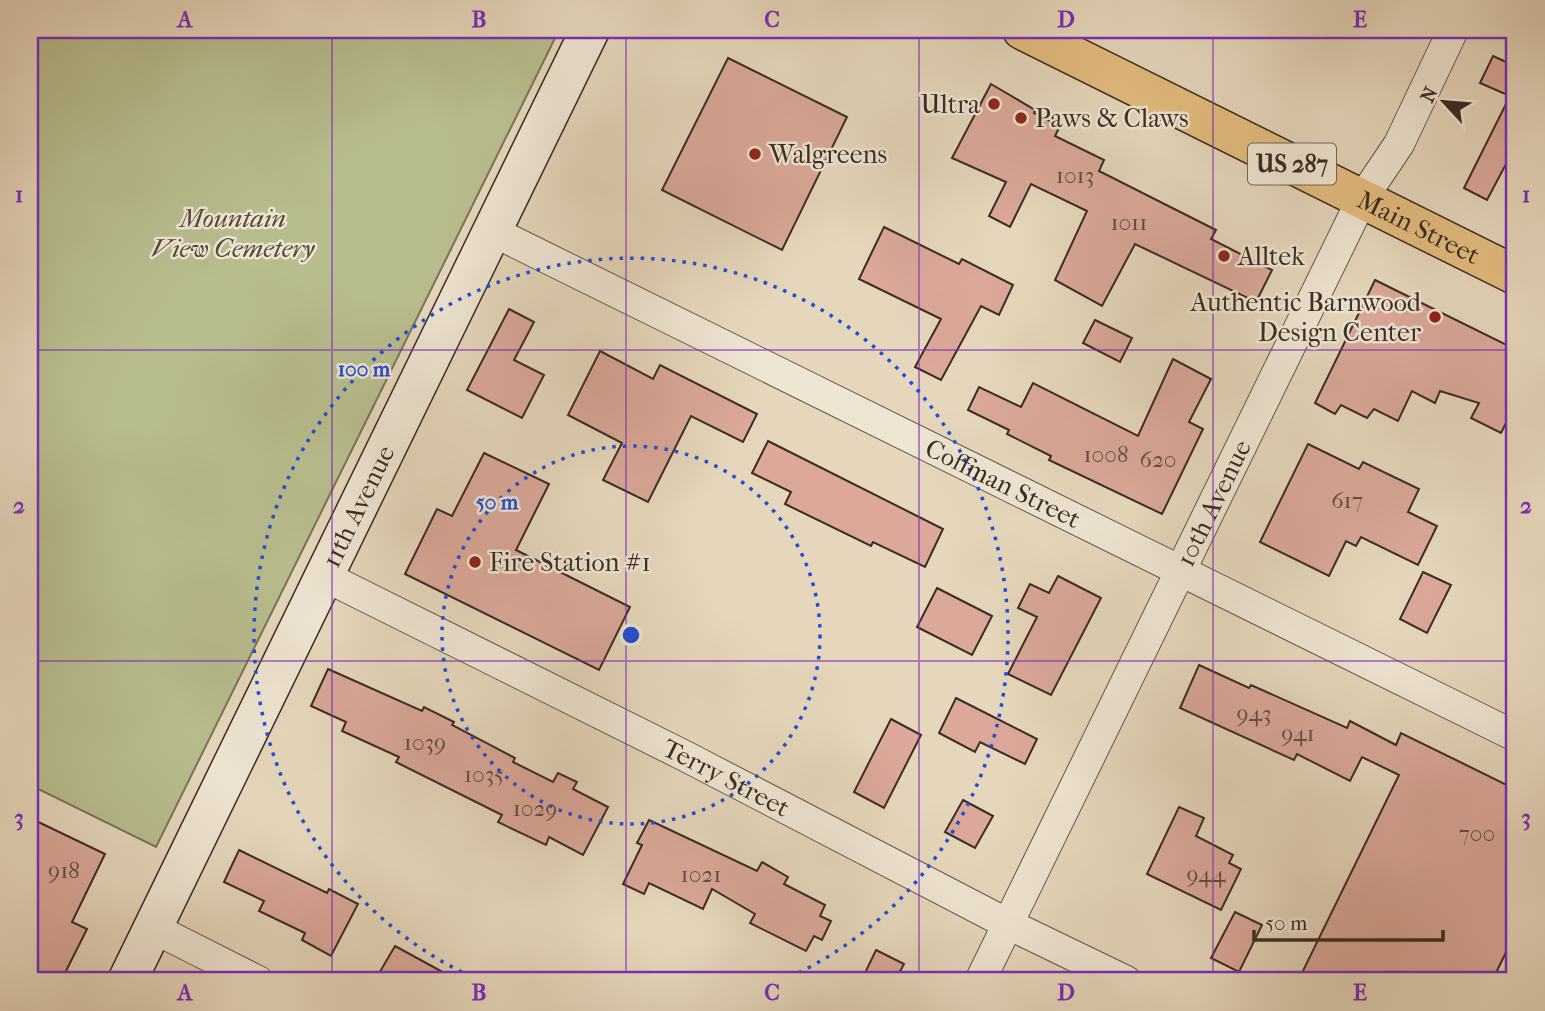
<svg xmlns="http://www.w3.org/2000/svg" width="1545" height="1011" font-family="'IM FELL French Canon',serif">
	<style>
		.green { fill: #b8bd8e; stroke: #787459; stroke-width: 2 }
		.building { fill: #dba89a; stroke: #392c24; stroke-width: 2 }
		.lines { fill: none; stroke-linecap: round; stroke-linejoin: round }
		.street-casing { stroke: #64574a; stroke-width: 32 }
		.secondary-casing { stroke: #392c24; stroke-width: 41 }
		.highway-casing { stroke: #392c24; stroke-width: 41 }
		.street { stroke: #efe5d3; stroke-width: 30 }
		.secondary { stroke: #efe5d3; stroke-width: 38 }
		.highway { stroke: #e3bc7e; stroke-width: 38 }
		.grid { fill: none; stroke: #7b2cbf; stroke-width: 2; stroke-opacity: 0.55 }
		.ring { fill: none; stroke: #1d4ed8; stroke-width: 3.5; stroke-dasharray: 3.5 7 }
		.poi-dot { fill: #8f2418; stroke: #efe5d3; stroke-width: 2.5 }
		.labels { text-anchor: middle; stroke-width: 5; stroke-linejoin: round; paint-order: stroke }
		.number-label { font-size: 23px; fill: #624b42 }
		.shield { fill: #efe5d3; stroke: #706458; stroke-width: 2 }
		.shield-label { font-size: 24px; font-weight: bold; fill: #392c24 }
		.poi-label { font-size: 26px; fill: #392c24; stroke: #efe5d3; text-anchor: start }
		.park-label { font-size: 26px; font-style: italic; fill: #524939; stroke: #efe5d3 }
		.street-label { font-size: 26px; fill: #392c24; stroke: #efe5d3 }
		.centre { fill: #1d4ed8; stroke: #efe5d3; stroke-width: 3.5 }
		.ring-label { font-size: 21px; text-anchor: middle; font-weight: bold; fill: #1d4ed8; stroke: #efe5d3; stroke-width: 5; stroke-linejoin: round; paint-order: stroke }
		.neatline { fill: none; stroke: #7b2cbf; stroke-width: 2.5 }
		.grid-label { font-size: 23px; text-anchor: middle; font-weight: bold; fill: #7b2cbf }
	</style>
	<rect width="100%" height="100%" fill="#e6d7bc"/>
	<filter id="stains"><feTurbulence type="fractalNoise" baseFrequency=".00286" numOctaves="4"/><feColorMatrix values="0 0 0 0 .2 0 0 0 0 .09 0 0 0 0 .02 0 0 0 .5 -.17"/></filter>
	<radialGradient id="worn" r=".72"><stop offset=".6" stop-color="#630" stop-opacity="0"/><stop offset="1" stop-color="#630" stop-opacity=".3"/></radialGradient>
	<!-- green -->
	<path class="green" d="M30 30H559L156 847 30 785Z"/>
	<!-- building -->
	<g class="building">
		<path d="M1493 56 1515 66V147L1487 200 1464 188 1510 96 1480 83Z"/>
		<path d="M728 58 847 117 782 250 662 190Z"/>
		<path d="M991 84 1035 110 1034 113 1060 126 1055 136 1104 160 1099 171 1216 230 1211 239 1272 270 1256 302 1135 244 1102 306 1055 280 1087 211 1031 184 1010 227 989 216 1006 182 952 158Z"/>
		<path d="M884 227 959 264 962 259 1013 285 999 315 981 306 941 380 915 367 941 319 859 279Z"/>
		<path d="M1375 280 1515 349V405L1501 433 1471 418 1479 403 1440 391 1435 403 1412 391 1398 421 1374 409 1367 418 1341 405 1335 414 1315 403Z"/>
		<path d="M509 309 534 322 514 360 544 375 522 418 467 390Z"/>
		<path d="M1095 320 1132 338 1120 362 1083 343Z"/>
		<path d="M600 351 653 379 660 365 757 414 743 442 691 416 648 502 603 480 622 443 568 415Z"/>
		<path d="M1173 359 1211 379 1189 422 1203 429 1162 514 1049 460 1051 456 1007 434 1009 430 968 410 979 387 1021 407 1033 383 1138 436Z"/>
		<path d="M768 441 943 529 925 567 873 542 871 546 785 504 791 492 752 473Z"/>
		<path d="M1308 444 1359 469 1363 462 1419 489 1408 512 1437 526 1418 565 1361 537 1356 546 1346 541 1329 576 1260 542Z"/>
		<path d="M484 453 549 484 516 550 630 607 599 670 405 574 437 509 452 516Z"/>
		<path d="M1423 572 1451 585 1427 633 1400 619Z"/>
		<path d="M1058 576 1101 598 1051 695 1008 674 1037 617 1018 608 1030 584 1049 593Z"/>
		<path d="M937 588 992 616 972 655 917 627Z"/>
		<path d="M1199 665 1249 688 1251 685 1347 728 1350 721 1396 745 1401 733 1515 789V934L1492 981H1298L1399 775 1362 757 1350 781 1297 754 1294 760 1180 708Z"/>
		<path d="M328 669 422 711 424 707 454 722 452 725 515 758 513 762 553 782 558 773 577 782 573 789 608 807 583 855 549 837 546 845 498 822 502 815 396 762 399 757 342 731 346 722 311 706Z"/>
		<path d="M956 698 1037 739 1025 764 980 742 975 752 939 733Z"/>
		<path d="M891 719 921 735 884 808 854 792Z"/>
		<path d="M963 800 993 816 975 848 945 832Z"/>
		<path d="M1179 807 1204 818 1196 836 1233 855 1229 863 1241 869 1221 910 1147 874Z"/>
		<path d="M30 818 105 854 72 922 87 929 61 981H30Z"/>
		<path d="M649 820 757 871 762 862 788 877 784 884 825 905 820 916 831 921 822 940 814 936 806 951 750 923 755 914 712 889 703 909 649 883 644 894 623 884 642 845 637 843Z"/>
		<path d="M239 850 327 893 329 889 358 904 331 956 302 940 305 933 259 911 264 901 224 882Z"/>
		<path d="M1235 912 1262 925 1239 972 1211 958Z"/>
		<path d="M395 946 459 981H389L378 975Z"/>
		<path d="M876 950 904 964 895 981H883L865 973Z"/>
	</g>
	<g class="lines">
		<defs>
			<g id="street">
				<path id="s1" d="M492 231 1515 736"/>
				<path id="s2" d="M324 576 685 756 1008 924 1126 981"/>
				<path d="M153 928 258 981"/>
				<path id="s3" d="M980 981 1362 199 1399 144 1453 30"/>
			</g>
			<g id="secondary">
				<path id="s4" d="M127 981 590 30"/>
			</g>
			<g id="highway">
				<path id="s5" d="M1022 30 1515 275"/>
			</g>
		</defs>
		<!-- street casing -->
		<use href="#street" class="street-casing"/>
		<!-- secondary casing -->
		<use href="#secondary" class="secondary-casing"/>
		<!-- highway casing -->
		<use href="#highway" class="highway-casing"/>
		<!-- street -->
		<use href="#street" class="street"/>
		<!-- secondary -->
		<use href="#secondary" class="secondary"/>
		<!-- highway -->
		<use href="#highway" class="highway"/>
	</g>
	<!-- grid -->
	<path class="grid" d="M332 30V981M626 30V981M919 30V981M1213 30V981M30 350H1515M30 661H1515"/>
	<!-- distance rings -->
	<g class="ring">
		<circle cx="631" cy="635" r="189"/>
		<path d="M481 981A377 377 0 1 1 781 981"/>
	</g>
	<!-- markers -->
	<g class="poi-dot">
		<circle cx="994" cy="104" r="7"/>
		<circle cx="1021" cy="118" r="7"/>
		<circle cx="755" cy="154" r="7"/>
		<circle cx="1224" cy="256" r="7"/>
		<circle cx="1435" cy="317" r="7"/>
		<circle cx="475" cy="562" r="7"/>
	</g>
	<g class="labels">
		<!-- number labels -->
		<g class="number-label">
			<text x="1075" y="183">1013</text>
			<text x="1129" y="230">1011</text>
			<text x="1106" y="462">1008</text>
			<text x="1158" y="467">620</text>
			<text x="1347" y="508">617</text>
			<text x="1254" y="721">943</text>
			<text x="1298" y="741">941</text>
			<text x="425" y="750">1039</text>
			<text x="484" y="782">1035</text>
			<text x="535" y="816">1029</text>
			<text x="1477" y="841">700</text>
			<text x="64" y="878">918</text>
			<text x="701" y="882">1021</text>
			<text x="1206" y="882">944</text>
		</g>
		<!-- shield labels -->
		<rect class="shield" x="1248" y="143.5" width="88" height="41" rx="5"/>
		<g class="shield-label">
			<text x="1292" y="172">US 287</text>
		</g>
		<!-- poi labels -->
		<g class="poi-label">
			<text x="980" y="113" text-anchor="end">Ultra</text>
			<text x="1035" y="127">Paws &amp; Claws</text>
			<text x="769" y="163">Walgreens</text>
			<text x="1238" y="265">Alltek</text>
			<text x="1421" y="311" text-anchor="end">Authentic Barnwood<tspan x="1421" dy="30">Design Center</tspan></text>
			<text x="489" y="571">Fire Station #1</text>
		</g>
		<!-- park labels -->
		<g class="park-label">
			<text x="233" y="227">Mountain<tspan x="233" dy="30">View Cemetery</tspan></text>
		</g>
		<!-- street labels -->
		<g class="street-label">
			<text dy="9" stroke="none"><textPath href="#s5" startOffset="443">Main Street</textPath></text>
			<text dy="9" stroke="none"><textPath href="#s1" startOffset="570">Coffman Street</textPath></text>
			<text dy="9" stroke="none"><textPath href="#s3" startOffset="532">10th Avenue</textPath></text>
			<text dy="9" stroke="none"><textPath href="#s4" startOffset="528">11th Avenue</textPath></text>
			<text dy="9" stroke="none"><textPath href="#s2" startOffset="450">Terry Street</textPath></text>
		</g>
	</g>
	<circle cx="631" cy="635" r="10" class="centre"/>
	<g class="ring-label">
		<text x="364" y="376">100 m</text>
		<text x="497" y="509">50 m</text>
	</g>
	<!-- margin -->
	<rect width="1545" height="1011" fill="none" stroke="#e6d7bc" stroke-width="77"/>
	<!-- north arrow -->
	<g transform="translate(1444 102) rotate(296)" stroke="#efe5d3" stroke-width="5" paint-order="stroke">
	<path d="M0-5L12 26L0 18L-12 26Z" fill="#392c24"/>
	<text y="-10" font-size="19" font-weight="bold" text-anchor="middle" fill="#392c24">N</text>
	</g>
	<!-- scale -->
	<path d="M1254 930v10h189v-10" fill="none" stroke="#392c24" stroke-width="3.5"/>
	<text x="1265" y="930" font-size="21" fill="#392c24" stroke="#efe5d3" stroke-width="5" paint-order="stroke">50 m</text>
	<rect x="38" y="38" width="1468" height="934" class="neatline"/>
	<g class="grid-label">
		<text x="185" y="27">A</text>
		<text x="479" y="27">B</text>
		<text x="772" y="27">C</text>
		<text x="1066" y="27">D</text>
		<text x="1360" y="27">E</text>
		<text x="19" y="202">1</text>
		<text x="1526" y="202">1</text>
		<text x="19" y="513">2</text>
		<text x="1526" y="513">2</text>
		<text x="19" y="825">3</text>
		<text x="1526" y="825">3</text>
		<text x="185" y="1000">A</text>
		<text x="479" y="1000">B</text>
		<text x="772" y="1000">C</text>
		<text x="1066" y="1000">D</text>
		<text x="1360" y="1000">E</text>
	</g>
	<rect width="100%" height="100%" filter="url(#stains)"/>
	<rect width="100%" height="100%" fill="url(#worn)"/>
</svg>
